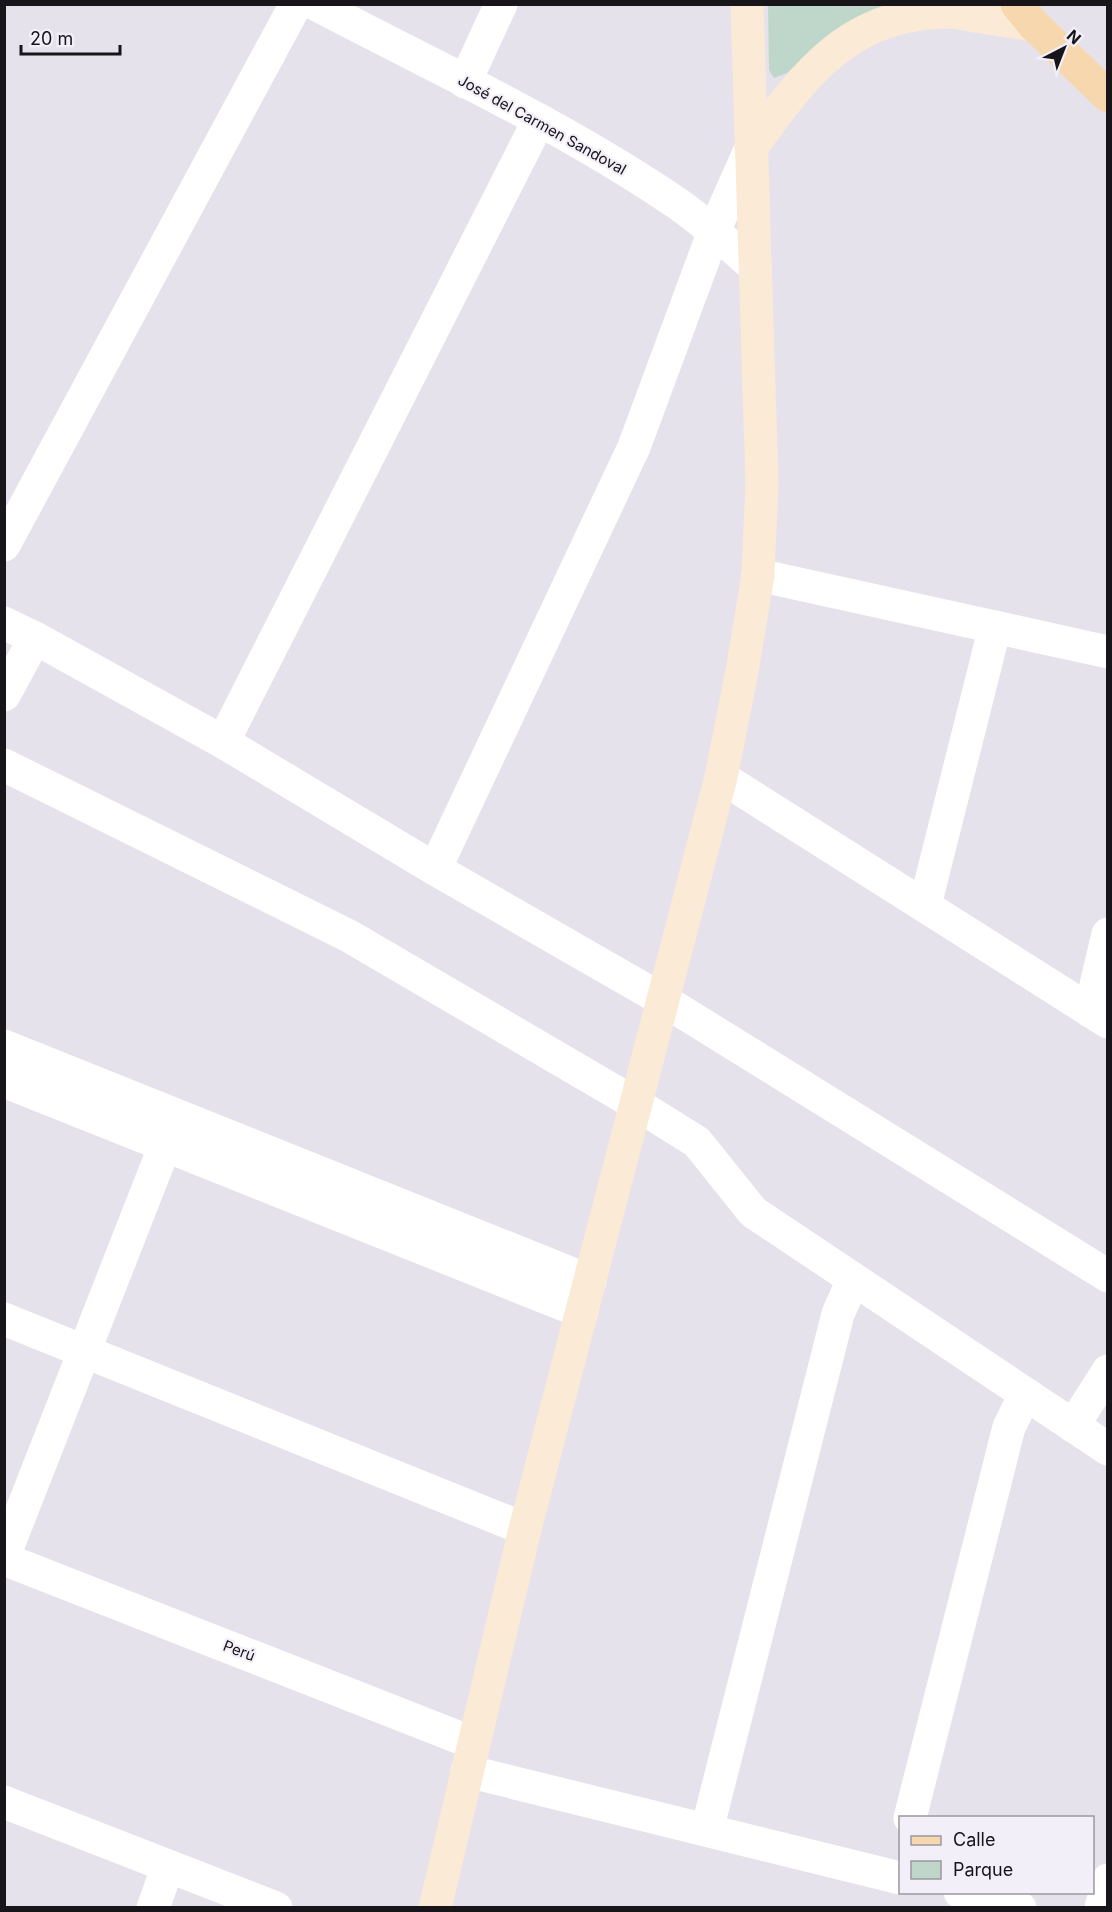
<svg xmlns="http://www.w3.org/2000/svg" width="1112" height="1912" font-family="Inter,sans-serif">
	<style>
		.green { fill: #bfd7cb }
		.lines { fill: none; stroke-linecap: round; stroke-linejoin: round }
		.street { stroke: #fff; stroke-width: 33 }
		.secondary { stroke: #fbebd6; stroke-width: 33 }
		.primary { stroke: #f7d7ad; stroke-width: 33 }
		.labels { text-anchor: middle; stroke-width: 4.5; stroke-linejoin: round; paint-order: stroke }
		.street-label { font-size: 15px; fill: #171519; stroke: #f3eff9 }
	</style>
	<rect width="100%" height="100%" fill="#e6e2ec"/>
	<!-- green -->
	<path class="green" d="M768 5H894L821 44 787 73 774 78 769 70Z"/>
	<g class="lines">
		<!-- street -->
		<g class="street">
			<path d="M315 4C437 68 564 126 678 204 705 223 730 245 755 267"/>
			<path d="M465 82 501 4"/>
			<path d="M4 545 296 4"/>
			<path d="M758 575 1108 652"/>
			<path d="M4 623 35 638 223 742 435 869 663 1000 1108 1276"/>
			<path d="M4 695 35 638"/>
			<path d="M223 742 539 120"/>
			<path d="M4 765 349 936 636 1104 697 1142 753 1212 1108 1449"/>
			<path d="M721 777 1108 1022"/>
			<path d="M435 869 634 447 714 231 751 148"/>
			<path d="M925 905 995 627"/>
			<path d="M1090 1011 1108 934"/>
			<path d="M4 1046 590 1281"/>
			<path d="M4 1081 582 1312"/>
			<path d="M4 1319 525 1529"/>
			<path d="M1073 1426 1108 1371"/>
			<path d="M4 1556 173 1125"/>
			<path d="M4 1559 473 1743"/>
			<path d="M467 1771 900 1878"/>
			<path d="M4 1802 276 1908"/>
			<path d="M910 1818 1009 1427 1025 1395"/>
			<path d="M707 1830 838 1314 853 1280"/>
			<path d="M960 1892 1020 1908"/>
			<path d="M153 1908 168 1866"/>
			<path d="M1101 1908 1108 1880"/>
		</g>
		<!-- secondary -->
		<g class="secondary">
			<path d="M751 148C805 74 848 13 948 12 957 12 967 14 975 16 995 19 1015 22 1034 25"/>
			<path d="M435 1908 525 1529 721 777 742 671 758 575 762 483 747 4"/>
		</g>
		<!-- primary -->
		<path class="primary" d="M1017 4 1034 25 1108 96"/>
	</g>
	<g class="labels">
		<!-- street labels -->
		<g class="street-label">
			<text transform="translate(542 125) rotate(29)" y="5">José del Carmen Sandoval</text>
			<text transform="translate(239 1651) rotate(21)" y="5">Perú</text>
		</g>
	</g>
	<!-- border -->
	<rect width="1112" height="1912" fill="none" stroke="#171519" stroke-width="12"/>
	<!-- legend -->
	<rect x="899" y="1816" width="195" height="78" fill="#f3eff9" stroke="#9b989f" stroke-width="1.5"/>
	<rect x="911" y="1836" width="30" height="9" fill="#f7d7ad" stroke="#9b989f" stroke-width="1.5"/>
	<text x="953" y="1846" font-size="18" fill="#171519">Calle</text>
	<rect x="911" y="1861" width="30" height="18" fill="#bfd7cb" stroke="#9b989f" stroke-width="1.5"/>
	<text x="953" y="1876" font-size="18" fill="#171519">Parque</text>
	<!-- north arrow -->
	<g transform="translate(1064 48) rotate(42)" stroke="#f3eff9" stroke-width="4.5" paint-order="stroke">
	<path d="M0-4.5L10 22L0 15L-10 22Z" fill="#171519"/>
	<text y="-9" font-size="16" font-weight="bold" text-anchor="middle" fill="#171519">N</text>
	</g>
	<!-- scale -->
	<path d="M21 45v9h99v-9" fill="none" stroke="#171519" stroke-width="3"/>
	<text x="30" y="45" font-size="18" fill="#171519" stroke="#f3eff9" stroke-width="4.5" paint-order="stroke">20 m</text>
</svg>
